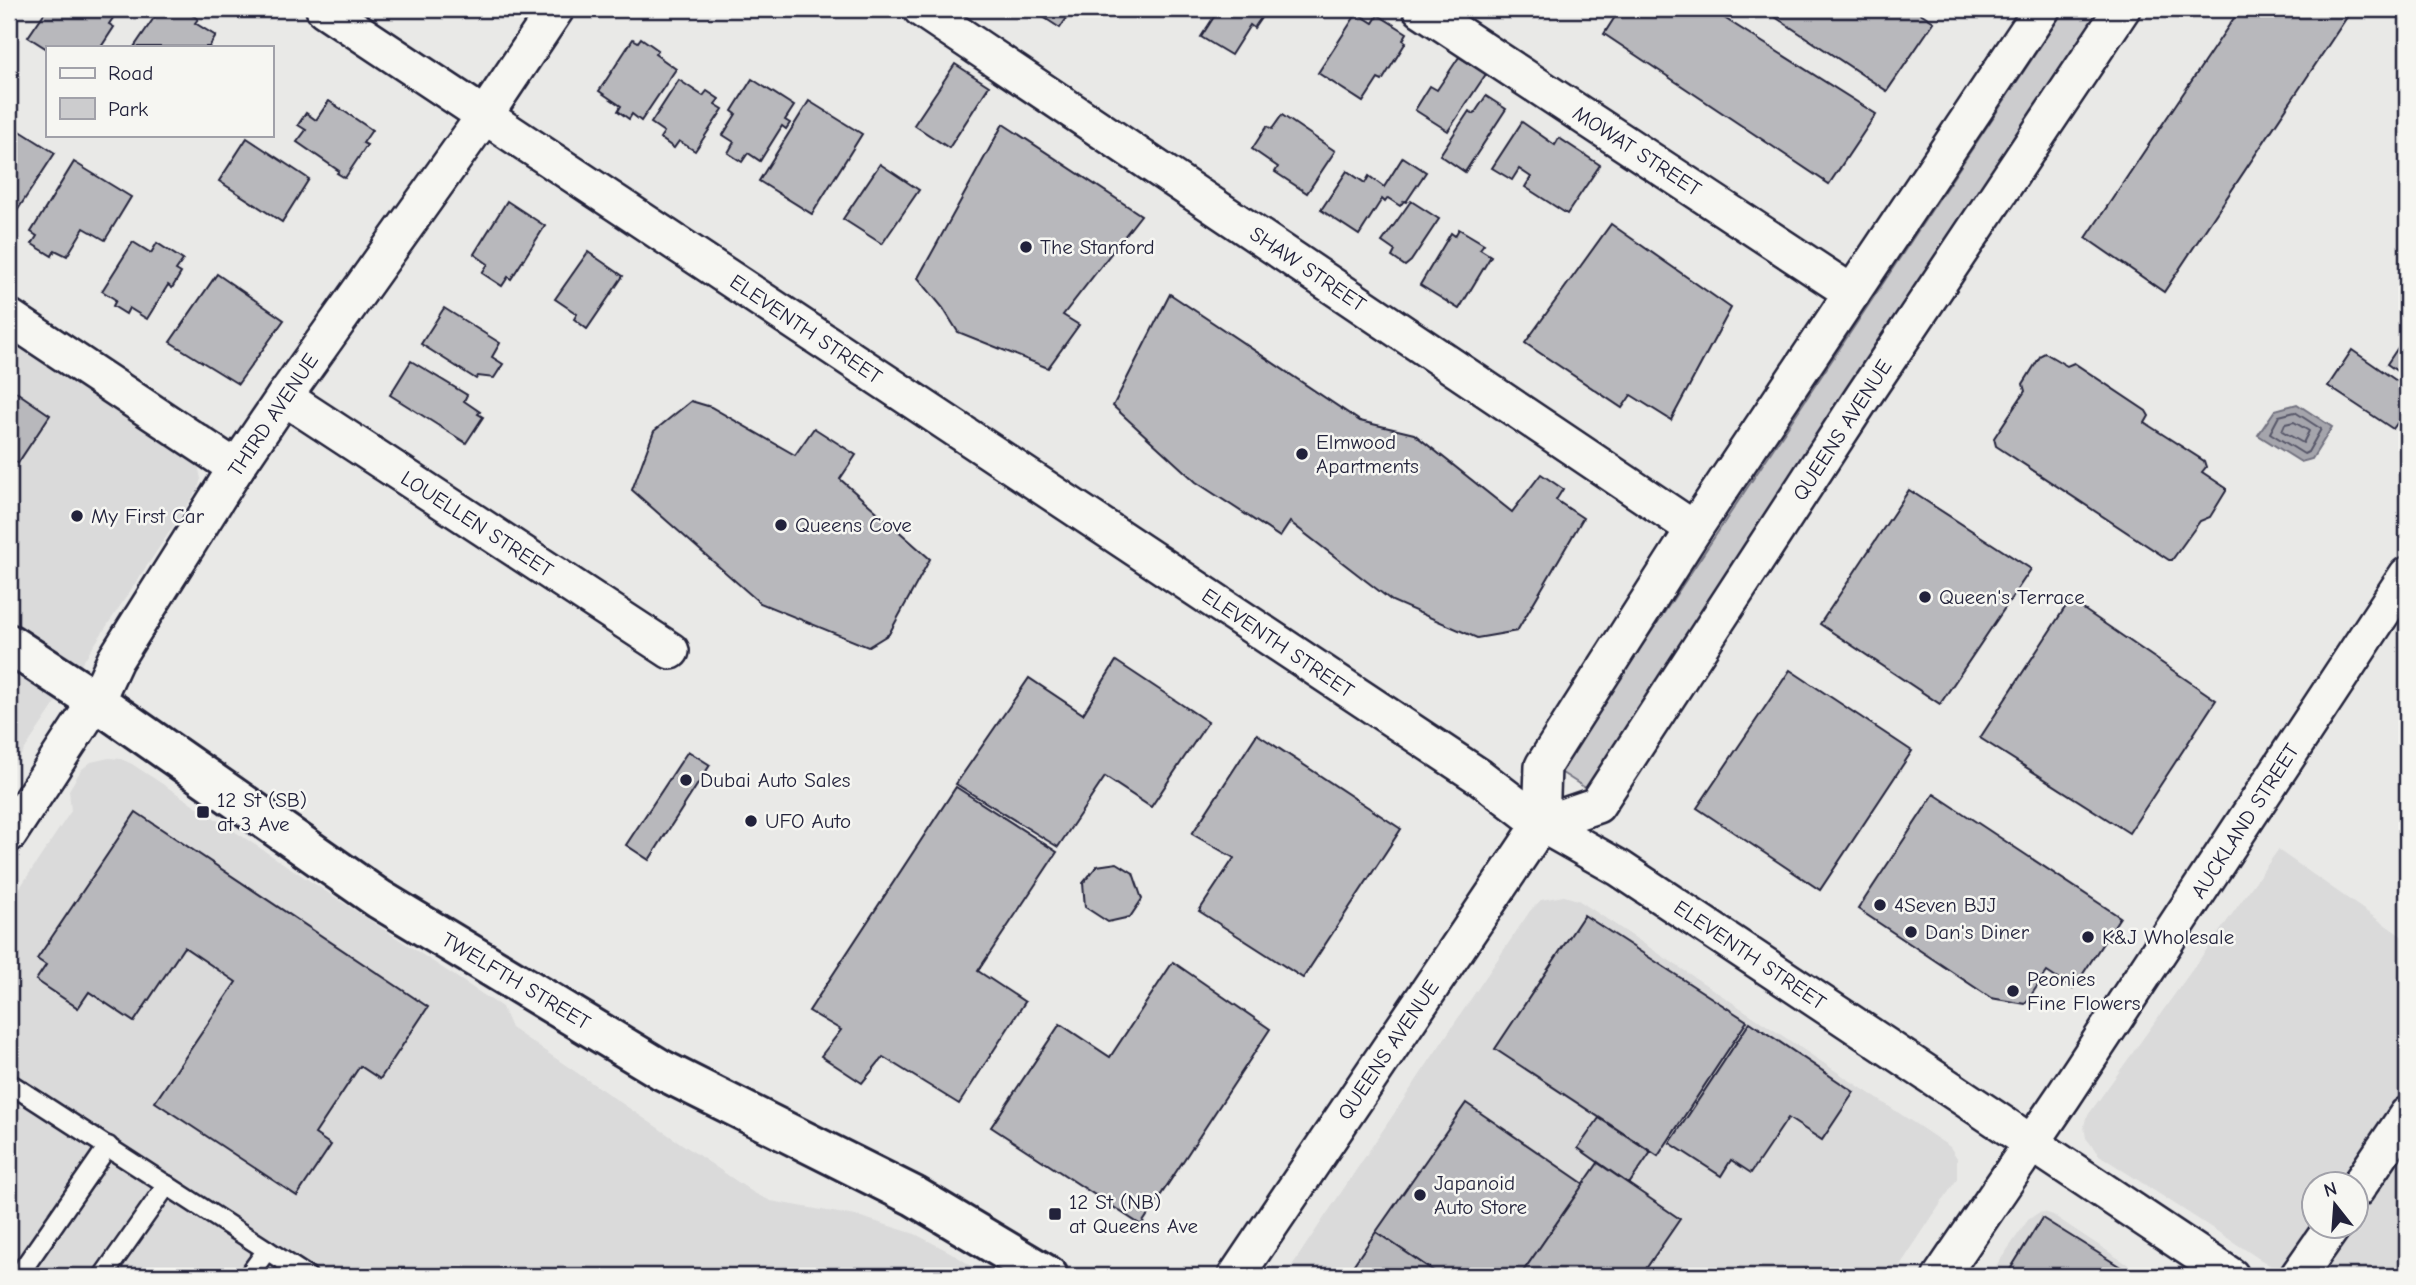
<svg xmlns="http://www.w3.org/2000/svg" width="2416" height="1285" font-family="'Comic Neue',sans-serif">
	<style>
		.built { fill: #dadada; fill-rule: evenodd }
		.green { fill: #ccccce; stroke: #777784; stroke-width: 2 }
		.water { fill: #a5a5ac; stroke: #71717f; stroke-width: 2 }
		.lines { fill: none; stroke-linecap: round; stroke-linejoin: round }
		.shore { stroke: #565668; stroke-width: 2 }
		.building { fill: #b8b8bc; stroke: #22223b; stroke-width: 2 }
		.lane-casing { stroke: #22223b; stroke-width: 23 }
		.street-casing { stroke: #22223b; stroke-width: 40 }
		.secondary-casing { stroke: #22223b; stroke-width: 44 }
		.lane { stroke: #f6f6f2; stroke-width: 18 }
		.street { stroke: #f6f6f2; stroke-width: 35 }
		.secondary { stroke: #f6f6f2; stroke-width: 38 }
		.poi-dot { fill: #22223b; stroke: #f6f6f2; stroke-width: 2.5 }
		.labels { text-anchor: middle; stroke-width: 5; stroke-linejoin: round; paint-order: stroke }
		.street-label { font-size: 21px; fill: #22223b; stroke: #f6f6f2 }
		.poi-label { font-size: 21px; fill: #22223b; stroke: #f6f6f2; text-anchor: start }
	</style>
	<rect width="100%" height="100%" fill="#e9e9e7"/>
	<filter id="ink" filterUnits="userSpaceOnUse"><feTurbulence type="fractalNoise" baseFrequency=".0143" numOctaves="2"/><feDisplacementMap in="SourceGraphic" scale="14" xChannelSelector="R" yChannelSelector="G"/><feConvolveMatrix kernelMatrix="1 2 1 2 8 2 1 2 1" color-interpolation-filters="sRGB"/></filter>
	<g filter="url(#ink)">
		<!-- built -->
		<g class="built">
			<path d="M9 302 206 424 185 445 197 460 201 479 198 489 9 773Z"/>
			<path d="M109 758 121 759 132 764 502 1007 511 1028 754 1193 771 1201 861 1217 915 1234 950 1252 987 1276H9V904L71 811 69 790 81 770 91 762Z"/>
			<path d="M2278 850 2407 940V1276H2286L2099 1155 2086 1138 2084 1126 2086 1118ZM2314 1184H2356V1226H2314Z"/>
			<path d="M1564 896 1578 900 1950 1147 1957 1158V1179L1893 1276H1285L1530 911 1541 900Z"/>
			<path d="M2044 1212 2053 1215 2145 1276H1989L2028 1220 2038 1213Z"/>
		</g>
		<!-- green -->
		<path class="green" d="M2065 9H2105L1587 789 1559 771Z"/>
		<!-- water -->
		<path class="water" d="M2297 404 2332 427 2312 459 2301 462 2258 435 2275 410Z"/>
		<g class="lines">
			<!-- shore -->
			<g class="shore">
				<path d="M2295 412 2321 429 2308 452 2304 454 2270 433 2279 416Z"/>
				<path d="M2294 422 2309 431 2303 443 2282 431 2285 424Z"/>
			</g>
		</g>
		<!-- building -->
		<g class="building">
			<path d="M47 9H119L109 24 114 27 101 47 47 49 28 37Z"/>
			<path d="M160 9H183L198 19 195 23 216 36 209 47H134Z"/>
			<path d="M1031 9H1073L1060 28Z"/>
			<path d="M1219 9H1261L1259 12 1263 15 1254 28 1250 25 1231 55 1201 37Z"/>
			<path d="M1620 9H1710L1876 114 1829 184 1604 34Z"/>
			<path d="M1763 9H1914L1934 22 1887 91Z"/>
			<path d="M2240 9H2341L2349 14 2164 292 2086 238Z"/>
			<path d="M1357 13 1373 23 1378 15 1407 33 1403 40 1406 42 1382 81 1378 79 1363 102 1318 73Z"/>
			<path d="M641 38 658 50 655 54 676 69 641 121 632 114 629 119 618 111 621 106 599 91 633 39 638 42Z"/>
			<path d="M1459 57 1486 74 1448 131 1415 110 1430 86 1437 90Z"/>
			<path d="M955 64 989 86 949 148 914 125Z"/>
			<path d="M752 79 794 106 785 120 790 123 786 129 782 126 760 161 748 153 742 162 728 153 734 142 723 135 736 114 732 111Z"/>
			<path d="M679 80 703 96 707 91 719 99 715 104 723 109 695 151 679 141 674 148 660 138 664 132 651 123Z"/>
			<path d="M1486 96 1506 109 1465 172 1440 155 1469 111 1474 114Z"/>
			<path d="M329 101 372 130 363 143 367 145 345 178 337 173 339 171 297 142 306 130 298 125 306 113 316 120Z"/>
			<path d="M809 101 862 134 812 214 759 181Z"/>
			<path d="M1282 115 1335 151 1307 193 1275 172 1278 167 1252 149 1267 126 1272 129Z"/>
			<path d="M1522 122 1555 145 1559 138 1600 165 1567 214 1525 187 1531 177 1519 169 1512 180 1492 168Z"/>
			<path d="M9 124 55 153 9 223Z"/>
			<path d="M1003 124 1141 215 1063 315 1079 325 1048 368 958 332 943 308 918 278Z"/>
			<path d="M247 138 309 179 282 222 219 181Z"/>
			<path d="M1403 157 1426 172 1406 202 1404 201 1400 206 1388 198 1385 202 1382 199 1359 235 1321 210 1347 171 1365 183 1369 176 1384 187Z"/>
			<path d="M74 162 131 197 105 240 84 228 67 256 55 250 52 256 32 244 37 236 31 232Z"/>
			<path d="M880 164 919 190 882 244 843 219Z"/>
			<path d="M507 201 545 226 511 279 508 277 502 286 482 273 488 264 474 254Z"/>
			<path d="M1411 201 1439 219 1411 261 1405 266 1392 257 1395 251 1382 242Z"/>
			<path d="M1611 224 1731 308 1671 420 1631 395 1622 408 1525 343Z"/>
			<path d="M1459 229 1484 244 1480 249 1491 256 1459 309 1420 285 1451 233 1455 236Z"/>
			<path d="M133 242 151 253 157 243 183 260 176 270 181 273 172 288 168 285 147 319 129 308 126 314 113 306 116 300 102 291Z"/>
			<path d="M588 252 623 276 587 329 574 319 577 314 555 299Z"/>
			<path d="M217 274 284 320 238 384 170 342Z"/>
			<path d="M1170 294 1360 421 1414 434 1512 512 1541 474 1563 489 1556 500 1583 518 1517 631 1477 638 1392 601 1290 522 1280 537 1196 482 1113 406Z"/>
			<path d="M444 308 500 343 492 357 503 364 494 378 478 376 476 379 421 344Z"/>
			<path d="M2407 334V378L2387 364Z"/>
			<path d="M2352 350 2407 388V409L2393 429 2328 386Z"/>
			<path d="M2045 353 2067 366 2074 363 2146 411 2149 416 2145 423 2204 461 2206 467 2202 472 2226 488V491L2210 517 2200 521 2172 560H2169L1996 446 1994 438 2025 391 2023 384 2041 355Z"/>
			<path d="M411 361 467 395 464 401 480 412 478 414 483 417 466 443 390 395Z"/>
			<path d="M9 387 50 415 18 463 9 457Z"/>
			<path d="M691 401 711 407 795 455 814 428 856 455 840 479 930 559 889 634 868 647 760 603 632 490 654 431Z"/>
			<path d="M1909 490 2031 569 1940 704 1820 624Z"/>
			<path d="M2070 600 2216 700 2129 833 1980 738Z"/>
			<path d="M1116 661 1208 722 1151 807 1105 777 1058 847 956 784 1029 678 1083 714Z"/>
			<path d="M1790 670 1912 751 1820 890 1697 808Z"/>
			<path d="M1257 734 1401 829 1303 978 1199 911 1234 858 1192 834Z"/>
			<path d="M688 751 710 765 649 860 626 845Z"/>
			<path d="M956 787 1057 852 978 971 1025 1002 959 1104 883 1057 862 1083 821 1056 841 1030 809 1011Z"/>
			<path d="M1934 794 2120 917 2073 989 2047 972 2025 1004 1991 998 1858 909Z"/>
			<path d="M136 812 428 1007 380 1079 360 1066 315 1134 331 1145 297 1196 155 1102 236 982 184 947 134 1022 89 992 78 1008 36 980 46 965 37 959Z"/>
			<path d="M1117 863 1133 873 1142 899 1130 917 1108 922 1085 907 1083 883 1097 866Z"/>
			<path d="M1584 915 1747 1021 1658 1156 1495 1049Z"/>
			<path d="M1173 962 1270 1029 1141 1225 991 1127 1060 1024 1110 1057Z"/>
			<path d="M1750 1022 1854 1092 1822 1140 1788 1118 1751 1173 1731 1160 1721 1176 1670 1143Z"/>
			<path d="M1466 1103 1584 1184 1520 1276H1441L1376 1232Z"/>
			<path d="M1599 1118 1651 1152 1629 1184 1578 1148Z"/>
			<path d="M1598 1163 1680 1219 1641 1276H1520Z"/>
			<path d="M2042 1218 2135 1276H2006Z"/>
			<path d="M1376 1232 1441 1276H1346Z"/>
		</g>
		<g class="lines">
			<defs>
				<g id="lane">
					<path d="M9 1083 307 1276"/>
					<path d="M18 1276 108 1146"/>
					<path d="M103 1276 167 1185"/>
					<path d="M248 1276 267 1250"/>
				</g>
				<g id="street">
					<path d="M324 9 1480 777 1541 824 1619 868 2231 1276"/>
					<path d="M921 9 1694 529"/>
					<path d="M1421 9 1852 293"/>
					<path d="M9 317 236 468"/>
					<path d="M284 397 671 651"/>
					<path d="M1541 824 1597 805 1862 398 2122 9"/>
					<path d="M9 834 96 701 115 660 236 468 284 397 485 115 556 9"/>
					<path d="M2356 1190 2407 1115"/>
					<path d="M1236 1276 1541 824 1543 766 1694 529 2042 9"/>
					<path d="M1941 1276 2063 1097 2407 575"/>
					<path d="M2298 1276 2333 1226"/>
				</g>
				<path id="secondary" d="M9 644 96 701 379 899 662 1070 914 1196 1048 1276"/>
			</defs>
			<!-- lane casing -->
			<use href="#lane" class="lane-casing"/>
			<!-- street casing -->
			<use href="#street" class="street-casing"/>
			<!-- secondary casing -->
			<use href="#secondary" class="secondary-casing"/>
			<!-- lane -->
			<use href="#lane" class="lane"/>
			<!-- street -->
			<use href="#street" class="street"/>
			<!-- secondary -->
			<use href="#secondary" class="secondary"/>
		</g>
	</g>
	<!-- markers -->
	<g class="poi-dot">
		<circle cx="1026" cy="247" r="7"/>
		<circle cx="1302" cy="454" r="7"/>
		<circle cx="77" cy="516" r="7"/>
		<circle cx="781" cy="525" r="7"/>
		<circle cx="1925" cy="597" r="7"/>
		<circle cx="686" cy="780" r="7"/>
		<rect x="196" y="805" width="14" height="14" rx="3.5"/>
		<circle cx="751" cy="821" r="7"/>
		<circle cx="1880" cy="905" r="7"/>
		<circle cx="1911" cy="932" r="7"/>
		<circle cx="2088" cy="937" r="7"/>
		<circle cx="2013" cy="991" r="7"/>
		<circle cx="1420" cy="1195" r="7"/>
		<rect x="1048" y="1207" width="14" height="14" rx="3.5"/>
	</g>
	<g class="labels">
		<!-- street labels -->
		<g class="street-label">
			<text transform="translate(1637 151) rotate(33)" y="7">MOWAT STREET</text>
			<text transform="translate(1308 269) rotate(34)" y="7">SHAW STREET</text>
			<text transform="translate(806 329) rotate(34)" y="7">ELEVENTH STREET</text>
			<text transform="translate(273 415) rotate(-56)" y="7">THIRD AVENUE</text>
			<text transform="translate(1842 430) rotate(-57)" y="7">QUEENS AVENUE</text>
			<text transform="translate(477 524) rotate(33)" y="7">LOUELLEN STREET</text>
			<text transform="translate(1278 643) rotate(34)" y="7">ELEVENTH STREET</text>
			<text transform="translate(2245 821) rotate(-57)" y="7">AUCKLAND STREET</text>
			<text transform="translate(1750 955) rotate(34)" y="7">ELEVENTH STREET</text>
			<text transform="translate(516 981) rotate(31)" y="7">TWELFTH STREET</text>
			<text transform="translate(1388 1050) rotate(-56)" y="7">QUEENS AVENUE</text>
		</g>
		<!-- poi labels -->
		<g class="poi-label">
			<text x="1040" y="254">The Stanford</text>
			<text x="1316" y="449">Elmwood<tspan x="1316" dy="24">Apartments</tspan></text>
			<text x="91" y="523">My First Car</text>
			<text x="795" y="532">Queens Cove</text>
			<text x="1939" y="604">Queen's Terrace</text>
			<text x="700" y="787">Dubai Auto Sales</text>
			<text x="217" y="807">12 St (SB)<tspan x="217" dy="24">at 3 Ave</tspan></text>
			<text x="765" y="828">UFO Auto</text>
			<text x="1894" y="912">4Seven BJJ</text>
			<text x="1925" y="939">Dan's Diner</text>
			<text x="2102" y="944">K&amp;J Wholesale</text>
			<text x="2027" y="986">Peonies<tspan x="2027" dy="24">Fine Flowers</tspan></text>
			<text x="1434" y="1190">Japanoid<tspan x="1434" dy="24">Auto Store</tspan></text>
			<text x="1069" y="1209">12 St (NB)<tspan x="1069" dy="24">at Queens Ave</tspan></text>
		</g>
	</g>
	<!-- margin -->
	<rect width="2416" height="1285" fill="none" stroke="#f6f6f2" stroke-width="35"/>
	<rect x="18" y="18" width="2381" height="1250" fill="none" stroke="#22223b" stroke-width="2.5" filter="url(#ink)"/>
	<!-- legend -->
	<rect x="46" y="46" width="228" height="91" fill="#f6f6f2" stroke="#a1a1a9" stroke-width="2"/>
	<rect x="60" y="68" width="35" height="10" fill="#f6f6f2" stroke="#a1a1a9" stroke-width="2"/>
	<text x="108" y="80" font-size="21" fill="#22223b">Road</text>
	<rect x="60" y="98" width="35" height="21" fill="#ccccce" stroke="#a1a1a9" stroke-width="2"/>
	<text x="108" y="116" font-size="21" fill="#22223b">Park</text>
	<!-- north arrow -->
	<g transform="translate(2335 1205) rotate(343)"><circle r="33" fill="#f6f6f2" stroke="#a1a1a9" stroke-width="2"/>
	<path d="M0-5L12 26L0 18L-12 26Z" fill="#22223b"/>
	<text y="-10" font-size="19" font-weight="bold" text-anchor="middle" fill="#22223b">N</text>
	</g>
</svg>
